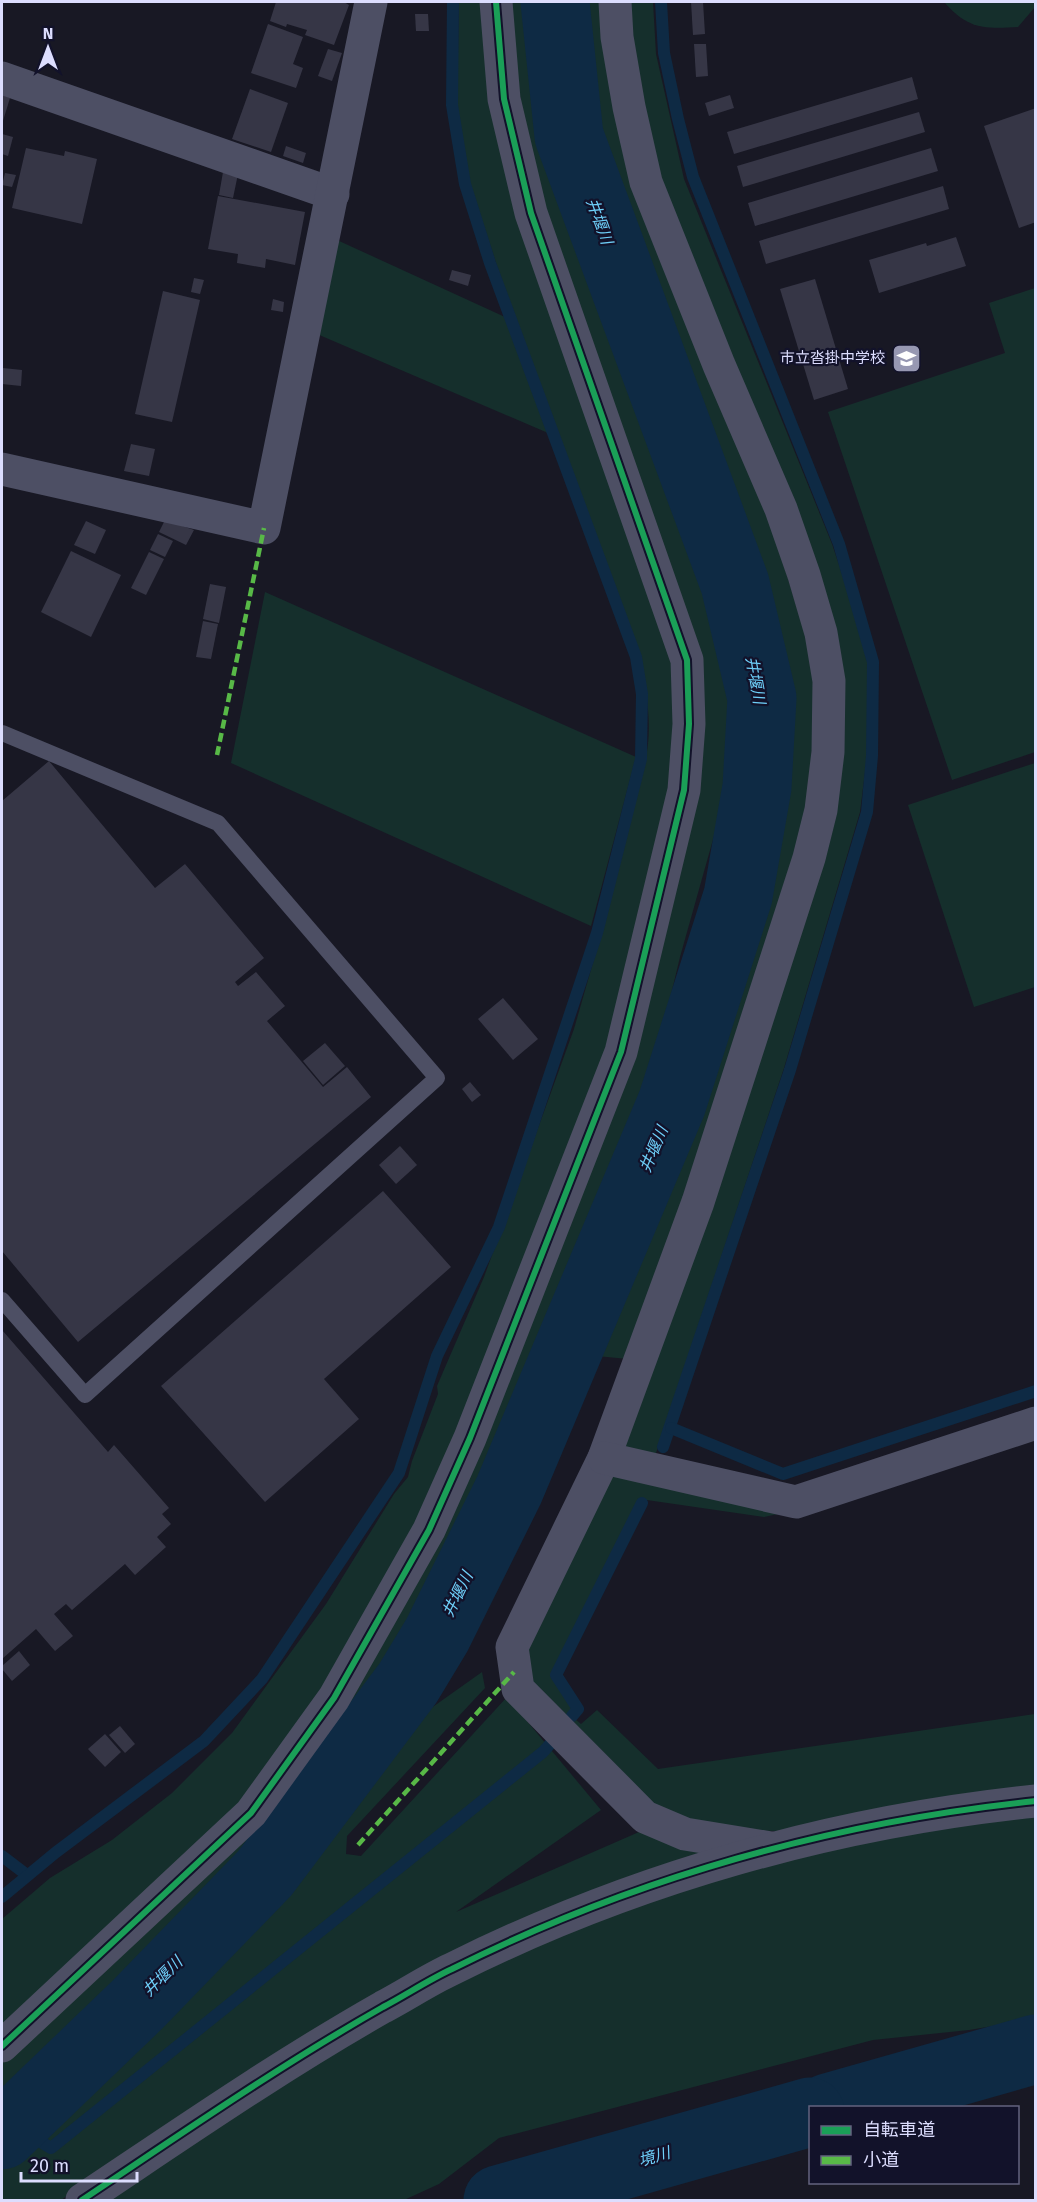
<svg xmlns="http://www.w3.org/2000/svg" width="1037" height="2202" font-family="'Fira Sans','Noto Sans JP',sans-serif">
	<style>
		.green { fill: #152f2c }
		.lines { fill: none; stroke-linecap: round; stroke-linejoin: round }
		.stream { stroke: #0e2a44; stroke-width: 12 }
		.river { stroke: #0e2a44; stroke-width: 69 }
		.building { fill: #363646 }
		.service { stroke: #4d4f64; stroke-width: 16 }
		.minor { stroke: #4d4f64; stroke-width: 33 }
		.quiet { stroke: #58b947; stroke-width: 4.5; stroke-dasharray: 9 4.5; stroke-linecap: butt }
		.cycleway-casing { stroke: #12122a; stroke-width: 10 }
		.cycleway { stroke: #1a9f57; stroke-width: 6 }
		.labels { text-anchor: middle; stroke-width: 4.5; stroke-linejoin: round; paint-order: stroke }
		.poi-label { font-size: 15px; fill: #dcddfe; stroke: #12122a; text-anchor: end }
		.water-label { font-size: 16px; font-style: italic; fill: #6ecff9; stroke: #12122a }
	</style>
	<rect width="100%" height="100%" fill="#181824"/>
	<!-- green -->
	<g class="green">
		<path d="M459 2H486L675 654 676 781 583 1133 458 1449 339 1668 253 1796 2 2034V1919L50 1878 112 1840 172 1793 232 1733 326 1604 394 1494 408 1477 412 1461 438 1394 437 1386 484 1277 574 1029 604 924 645 762C653 728 647 693 640 659L496 263 470 183 457 104Z"/>
		<path d="M505 2H541L551 113 572 203 598 282 708 584 733 675 728 786 680 957 649 1086 599 1231 564 1326 505 1456 422 1633 364 1718 308 1795 221 1893 153 1965 2 2112V2055L283 1782 573 1214 696 672 538 209Z"/>
		<path d="M569 2H604L765 503 818 677 805 836 628 1359 586 1355 690 1098 769 840 781 759 783 704 775 645 750 560 609 217 585 147 574 75Z"/>
		<path d="M624 2H653L656 54 684 179 832 544 853 607 867 661V756L860 812 784 1068 654 1459 626 1452 617 1440 740 1098 839 682 658 188Z"/>
		<path d="M944 2H1035V7L1018 27C983 29 968 29 944 2Z"/>
		<path d="M337 240 505 317 548 433 317 334Z"/>
		<path d="M1035 288V752L952 780 828 412 1005 353 989 303Z"/>
		<path d="M265 592 636 757 591 926 231 763Z"/>
		<path d="M1035 763V987L974 1007 908 805Z"/>
		<path d="M618 1470 778 1514 764 1517 640 1499 552 1675 574 1705 568 1713 581 1724 597 1710 658 1769 1035 1714V1790L779 1831 733 1830 678 1823 647 1806 531 1690 520 1645 601 1482Z"/>
		<path d="M482 1672 485 1688 347 1836 346 1854 361 1856 507 1697 601 1810 456 1912 639 1832 730 1849 221 2093 61 2200H2V2160L163 2002 223 1953 320 1846 420 1716Z"/>
		<path d="M1035 1811V2019L969 2030 873 2040 499 2138 439 2184 404 2200H101L226 2115 459 1980 606 1915 800 1854Z"/>
	</g>
	<g class="lines">
		<!-- stream -->
		<g class="stream">
			<path d="M661 2 664 53 678 119 693 177 839 544 873 662 872 756 867 812 790 1070 663 1447"/>
			<path d="M671 1428 783 1474 1036 1391"/>
			<path d="M572 1716 578 1709 556 1675 642 1503"/>
			<path d="M2 1856 27 1875"/>
			<path d="M2 1897 55 1853 204 1741 262 1679 399 1473 437 1356 499 1227 597 933 641 759 642 694 636 657 490 263 465 184 452 105 453 2"/>
			<path d="M11 2124 51 2148 543 1752 552 1742"/>
		</g>
		<!-- river -->
		<g class="river">
			<path d="M828 2108 1036 2049"/>
			<path d="M2 2135 138 2004 265 1873 408 1683 437 1635 509 1490 672 1103 738 896 757 787 762 698 735 584 569 136 555 2"/>
			<path d="M498 2200 810 2112"/>
		</g>
	</g>
	<!-- building -->
	<g class="building">
		<path d="M276 2H344L349 5 334 45 305 35 307 30 287 24 286 27 270 21Z"/>
		<path d="M691 2H703L705 34 693 35Z"/>
		<path d="M415 14H428L429 31H416Z"/>
		<path d="M268 24 303 37 293 64 303 68 296 88 251 73Z"/>
		<path d="M694 44H706L708 76 696 77Z"/>
		<path d="M328 49 342 53 332 81 318 76Z"/>
		<path d="M912 77 918 99 734 154 727 132Z"/>
		<path d="M250 89 288 103 271 152 232 139Z"/>
		<path d="M2 95 10 98 2 124Z"/>
		<path d="M730 95 734 108 709 116 705 103Z"/>
		<path d="M1036 108V222L1019 228 984 126Z"/>
		<path d="M919 112 925 132 743 187 737 166Z"/>
		<path d="M2 134 13 137 8 156 2 154Z"/>
		<path d="M286 146 306 153 303 163 283 156Z"/>
		<path d="M26 148 64 156 65 151 97 159 82 224 12 208Z"/>
		<path d="M931 148 938 171 755 226 748 203Z"/>
		<path d="M223 172 238 174 233 198 219 195Z"/>
		<path d="M5 173 16 175 12 187 2 185Z"/>
		<path d="M943 186 949 209 766 264 759 241Z"/>
		<path d="M218 196 305 212 295 265 266 259 265 268 237 263 238 254 208 249Z"/>
		<path d="M956 237 966 266 879 293 869 260 926 243 927 246Z"/>
		<path d="M452 270 471 275 468 286 449 280Z"/>
		<path d="M194 278 204 280 200 294 191 292Z"/>
		<path d="M815 279 848 389 814 400 780 289Z"/>
		<path d="M163 291 200 300 172 422 135 414Z"/>
		<path d="M273 299 284 302 283 312 271 310Z"/>
		<path d="M3 368 22 370 21 386 2 384Z"/>
		<path d="M131 444 155 449 149 476 124 471Z"/>
		<path d="M165 520 194 530 186 545 159 532Z"/>
		<path d="M86 521 106 530 95 554 74 545Z"/>
		<path d="M158 534 173 541 165 557 150 550Z"/>
		<path d="M71 551 121 575 91 637 41 612Z"/>
		<path d="M149 552 164 559 146 595 131 588Z"/>
		<path d="M210 584 226 587 219 623 203 619Z"/>
		<path d="M203 621 218 624 211 659 196 657Z"/>
		<path d="M49 761 155 888 185 864 264 958 235 982 238 986 256 972 285 1006 267 1021 323 1087 347 1067 371 1097 78 1342 2 1251V801Z"/>
		<path d="M503 998 538 1039 513 1060 478 1019Z"/>
		<path d="M325 1043 345 1066 323 1085 303 1061Z"/>
		<path d="M470 1082 481 1095 472 1102 462 1089Z"/>
		<path d="M400 1146 417 1165 396 1184 379 1165Z"/>
		<path d="M383 1191 451 1267 324 1379 359 1419 265 1502 161 1386Z"/>
		<path d="M2 1330 108 1452 114 1445 169 1508 162 1514 171 1524 157 1537 166 1547 135 1575 125 1564 72 1610 66 1604 54 1614 73 1636 55 1651 36 1629 2 1659Z"/>
		<path d="M19 1651 30 1665 12 1681 2 1669V1666Z"/>
		<path d="M120 1726 135 1744 125 1753 109 1735Z"/>
		<path d="M105 1734 121 1752 105 1767 88 1749Z"/>
	</g>
	<g class="lines">
		<!-- service -->
		<path class="service" d="M2 733 218 823 437 1078 85 1395 2 1300"/>
		<!-- minor -->
		<g class="minor">
			<path d="M615 2 617 37 629 107 646 182 719 365 781 509 804 575 821 633 829 681 828 752 821 810 809 858 698 1202 604 1458 512 1647 518 1689 645 1817 685 1834 771 1848"/>
			<path d="M2 78 333 194"/>
			<path d="M2 469 264 528 371 2"/>
			<path d="M604 1458 796 1502 1036 1423"/>
			<path d="M2 2046 251 1813 334 1698 429 1530 470 1438 621 1052 684 790 689 724 687 660 531 213 504 99 496 2"/>
			<path d="M82 2200C181 2134 279 2066 383 2007 406 1995 428 1980 452 1969 634 1878 833 1822 1036 1801"/>
		</g>
		<!-- quiet -->
		<g class="quiet">
			<path d="M217 755 264 528"/>
			<path d="M358 1845 514 1672"/>
		</g>
		<defs>
			<g id="cycleway">
				<path d="M2 2046 251 1813 334 1698 429 1530 470 1438 621 1052 684 790 689 724 687 660 531 213 504 99 496 2"/>
				<path d="M82 2200C181 2134 279 2066 383 2007 406 1995 428 1980 452 1969 634 1878 833 1822 1036 1801"/>
			</g>
		</defs>
		<!-- cycleway casing -->
		<use href="#cycleway" class="cycleway-casing"/>
		<!-- cycleway -->
		<use href="#cycleway" class="cycleway"/>
	</g>
	<!-- icons -->
	<defs>
		<symbol id="school-square" viewBox="-11 -11 22 22"><rect x="-9" y="-9" width="18" height="18" rx="4" fill="#9798b2" stroke="#12122a"/><path d="M0-5L7-2L0 1L-7-2ZM-4 1L0 2.5L4 1V4Q0 6-4 4Z" fill="#fff"/></symbol>
	</defs>
	<g fill-rule="evenodd">
		<use href="#school-square" x="890" y="342" width="33" height="33"/>
	</g>
	<g class="labels">
		<!-- poi labels -->
		<g class="poi-label">
			<text x="885" y="363">市立沓掛中学校</text>
		</g>
		<!-- water labels -->
		<g class="water-label">
			<text transform="translate(600 221) rotate(70)" y="6">井堰川</text>
			<text transform="translate(756 680) rotate(80)" y="6">井堰川</text>
			<text transform="translate(653 1149) rotate(-67)" y="6">井堰川</text>
			<text transform="translate(457 1594) rotate(-64)" y="6">井堰川</text>
			<text transform="translate(162 1976) rotate(-45)" y="6">井堰川</text>
			<text transform="translate(654 2156) rotate(-16)" y="6">境川</text>
		</g>
	</g>
	<!-- border -->
	<rect width="1037" height="2202" fill="none" stroke="#dcddfe" stroke-width="6"/>
	<!-- legend -->
	<rect x="809" y="2106" width="210" height="78" fill="#12122a" stroke="#63637f" stroke-width="1.5"/>
	<rect x="821" y="2126" width="30" height="9" fill="#1a9f57" stroke="#63637f" stroke-width="1.5"/>
	<text x="863" y="2136" font-size="18" fill="#dcddfe">自転車道</text>
	<rect x="821" y="2156" width="30" height="9" fill="#58b947" stroke="#63637f" stroke-width="1.5"/>
	<text x="863" y="2166" font-size="18" fill="#dcddfe">小道</text>
	<!-- north arrow -->
	<g transform="translate(48 48)" stroke="#12122a" stroke-width="4.5" paint-order="stroke">
	<path d="M0-4.5L10 22L0 15L-10 22Z" fill="#dcddfe"/>
	<text y="-9" font-size="16" font-weight="bold" text-anchor="middle" fill="#dcddfe">N</text>
	</g>
	<!-- scale -->
	<path d="M21 2172v9h116v-9" fill="none" stroke="#dcddfe" stroke-width="3"/>
	<text x="30" y="2172" font-size="18" fill="#dcddfe" stroke="#12122a" stroke-width="4.5" paint-order="stroke">20 m</text>
</svg>
